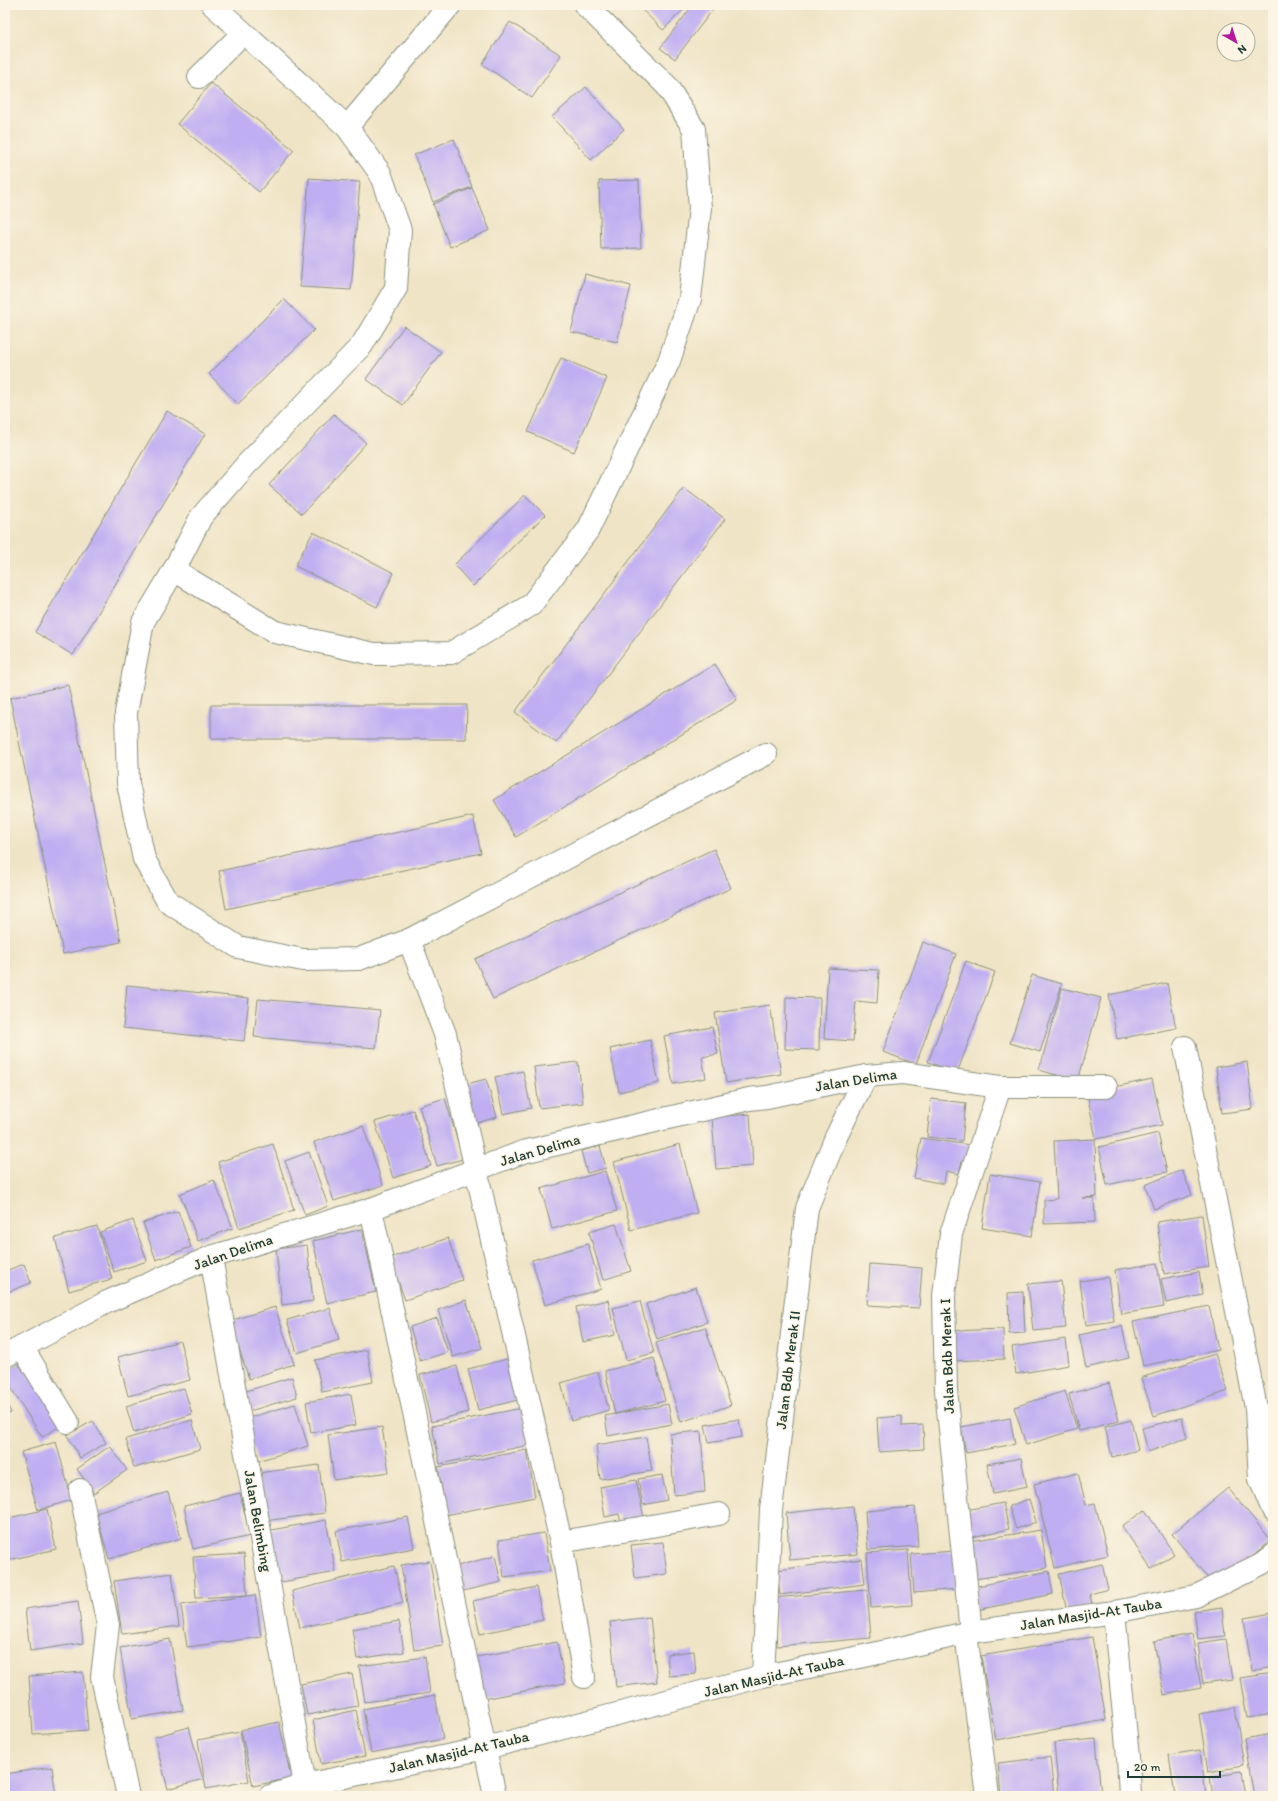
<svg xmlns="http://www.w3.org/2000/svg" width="1278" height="1801" font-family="Itim,sans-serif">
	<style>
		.building { fill: #bfaff2 }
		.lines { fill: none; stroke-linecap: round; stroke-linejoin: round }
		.minor-casing { stroke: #88907d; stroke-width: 24 }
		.minor { stroke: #fff; stroke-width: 22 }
		.labels { text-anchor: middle; stroke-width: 3; stroke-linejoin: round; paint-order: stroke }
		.street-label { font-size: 15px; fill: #1f3d34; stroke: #fcf5e5 }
	</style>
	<rect width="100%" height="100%" fill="#fcf5e5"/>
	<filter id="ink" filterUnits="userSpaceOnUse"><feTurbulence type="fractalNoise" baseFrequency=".025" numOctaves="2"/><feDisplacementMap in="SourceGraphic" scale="8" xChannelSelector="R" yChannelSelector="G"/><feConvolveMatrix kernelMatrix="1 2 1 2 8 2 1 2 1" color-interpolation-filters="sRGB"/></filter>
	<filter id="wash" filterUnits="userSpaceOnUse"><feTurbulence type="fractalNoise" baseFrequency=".012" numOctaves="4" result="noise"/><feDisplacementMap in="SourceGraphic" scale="16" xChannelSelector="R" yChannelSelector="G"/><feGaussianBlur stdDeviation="0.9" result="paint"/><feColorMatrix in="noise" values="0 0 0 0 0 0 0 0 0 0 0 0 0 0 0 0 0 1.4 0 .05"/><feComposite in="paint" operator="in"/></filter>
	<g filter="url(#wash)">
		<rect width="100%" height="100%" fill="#f0e4c6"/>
		<g id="blocks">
			<!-- building -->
			<g class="building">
				<path d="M637 5H688L663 30Z"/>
				<path d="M693 5H710L714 8 675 59 660 48Z"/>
				<path d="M510 22 561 55 532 98 482 64Z"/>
				<path d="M211 83 294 150 259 192 177 124Z"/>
				<path d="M586 87 624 129 591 160 552 117Z"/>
				<path d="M454 139 472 187 433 202 414 155Z"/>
				<path d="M309 178 360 182 351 290 300 287Z"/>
				<path d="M639 180 641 248 601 249 599 181Z"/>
				<path d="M472 188 490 230 450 247 433 204Z"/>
				<path d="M585 274 631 286 617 342 571 332Z"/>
				<path d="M284 299 314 330 238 404 209 374Z"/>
				<path d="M404 326 441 352 403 405 366 379Z"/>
				<path d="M561 358 607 378 574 452 528 432Z"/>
				<path d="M167 411 205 434 73 655 35 632Z"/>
				<path d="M334 414 366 443 302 514 269 485Z"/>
				<path d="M684 488 725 519 556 743 515 712Z"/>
				<path d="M525 495 545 515 473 586 454 565Z"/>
				<path d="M313 532 394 573 377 607 295 566Z"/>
				<path d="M715 664 737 700 516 837 494 800Z"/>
				<path d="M68 685 121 942 63 954 10 698Z"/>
				<path d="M211 705H467L466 739H211Z"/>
				<path d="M473 816 481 853 226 909 219 871Z"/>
				<path d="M714 849 731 888 493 999 475 959Z"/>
				<path d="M923 942 956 954 916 1064 883 1052Z"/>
				<path d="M966 961 995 972 957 1073 928 1062Z"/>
				<path d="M828 968 879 970 877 1003 856 1001 853 1041 824 1039Z"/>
				<path d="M1032 975 1062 984 1040 1052 1010 1043Z"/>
				<path d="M1167 983 1176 1028 1117 1039 1109 995Z"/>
				<path d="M127 985 249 998 244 1041 123 1028Z"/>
				<path d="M1062 988 1101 998 1078 1081 1039 1070Z"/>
				<path d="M786 997 820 998 819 1050 785 1049Z"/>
				<path d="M258 999 380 1010 376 1048 254 1037Z"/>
				<path d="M770 1005 781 1074 726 1083 715 1013Z"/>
				<path d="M712 1027 718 1054 702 1057 706 1078 673 1084 664 1036Z"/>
				<path d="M650 1040 659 1083 619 1092 610 1049Z"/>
				<path d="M578 1062 583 1103 539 1108 534 1067Z"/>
				<path d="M1247 1062 1253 1109 1222 1113 1216 1067Z"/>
				<path d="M523 1071 531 1108 503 1114 495 1077Z"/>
				<path d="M486 1079 497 1117 474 1124 463 1085Z"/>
				<path d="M1152 1079 1162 1125 1096 1139 1087 1093Z"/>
				<path d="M445 1098 463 1159 437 1166 419 1106Z"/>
				<path d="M931 1099 966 1103 962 1141 927 1137Z"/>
				<path d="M413 1110 431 1166 393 1178 375 1122Z"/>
				<path d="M750 1114 753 1166 716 1169 712 1117Z"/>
				<path d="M363 1126 383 1185 334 1201 314 1142Z"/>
				<path d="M1158 1133 1167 1172 1107 1185 1099 1147Z"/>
				<path d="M921 1138 970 1145 967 1162 962 1161 959 1174 946 1171 944 1184 914 1178Z"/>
				<path d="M1095 1139 1097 1197 1082 1198H1094L1095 1222 1044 1224V1200L1057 1199 1054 1141Z"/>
				<path d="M273 1144 294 1210 239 1228 218 1162Z"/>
				<path d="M680 1144 697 1213 631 1230 614 1162Z"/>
				<path d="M600 1146 606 1168 587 1173 581 1151Z"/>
				<path d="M309 1152 328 1206 305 1215 285 1161Z"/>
				<path d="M1182 1170 1192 1195 1154 1209 1145 1185Z"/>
				<path d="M605 1171 617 1211 552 1229 541 1189Z"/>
				<path d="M990 1174 1040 1182 1032 1236 982 1228Z"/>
				<path d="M214 1180 233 1228 198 1241 180 1194Z"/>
				<path d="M178 1211 191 1247 156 1260 143 1223Z"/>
				<path d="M1202 1215 1209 1267 1164 1274 1157 1222Z"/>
				<path d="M133 1220 147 1261 114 1272 100 1232Z"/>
				<path d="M616 1224 631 1271 603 1280 589 1232Z"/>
				<path d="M97 1226 112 1279 69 1291 55 1238Z"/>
				<path d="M362 1229 376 1292 327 1303 313 1241Z"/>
				<path d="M448 1238 462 1280 405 1300 390 1258Z"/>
				<path d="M588 1244 601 1289 545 1305 532 1260Z"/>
				<path d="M307 1245 313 1301 282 1305 276 1249Z"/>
				<path d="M1157 1263 1164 1307 1121 1314 1115 1270Z"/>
				<path d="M24 1264 31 1283 5 1293V1271Z"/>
				<path d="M870 1264 922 1268 919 1308 867 1305Z"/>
				<path d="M1199 1272 1203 1295 1166 1303 1161 1279Z"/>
				<path d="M1108 1277 1114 1321 1086 1325 1080 1281Z"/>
				<path d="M1061 1281 1066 1328 1033 1331 1028 1284Z"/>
				<path d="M696 1287 707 1322 657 1339 646 1304Z"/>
				<path d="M1023 1292 1025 1333 1009 1334 1008 1293Z"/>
				<path d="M466 1300 482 1348 453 1357 438 1310Z"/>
				<path d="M608 1300 615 1335 583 1342 576 1307Z"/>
				<path d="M640 1301 654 1353 626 1360 613 1308Z"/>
				<path d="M1209 1306 1218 1350 1143 1366 1133 1322Z"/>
				<path d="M275 1307 294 1364 249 1379 230 1321Z"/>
				<path d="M330 1308 339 1340 297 1353 287 1320Z"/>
				<path d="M437 1318 448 1352 420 1361 410 1327Z"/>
				<path d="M1122 1326 1129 1358 1086 1368 1079 1335Z"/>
				<path d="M705 1327 731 1405 681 1422 656 1343Z"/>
				<path d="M1003 1329 1004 1359 950 1361V1331Z"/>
				<path d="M1066 1339 1069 1365 1016 1374 1012 1347Z"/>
				<path d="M180 1341 190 1380 128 1396 118 1357Z"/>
				<path d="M367 1350 373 1382 322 1392 315 1360Z"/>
				<path d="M1215 1354 1228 1391 1154 1416 1141 1378Z"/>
				<path d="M654 1358 665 1401 615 1414 605 1371Z"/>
				<path d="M507 1359 518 1400 478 1410 468 1369Z"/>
				<path d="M24 1360 65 1423 42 1437 5 1379V1372Z"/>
				<path d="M457 1366 468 1412 431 1422 420 1375Z"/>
				<path d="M598 1372 609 1410 571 1421 561 1383Z"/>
				<path d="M292 1377 297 1397 246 1412 240 1393Z"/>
				<path d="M1109 1383 1119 1421 1079 1431 1069 1394Z"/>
				<path d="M184 1388 192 1414 134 1433 126 1406Z"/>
				<path d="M1065 1391 1077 1429 1026 1445 1014 1407Z"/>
				<path d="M351 1394 356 1425 311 1433 306 1402Z"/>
				<path d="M5 1400 11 1413 5 1415Z"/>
				<path d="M295 1404 308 1446 257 1461 245 1419Z"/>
				<path d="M668 1404 672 1424 608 1436 605 1416Z"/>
				<path d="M522 1408 529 1445 440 1464 432 1426Z"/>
				<path d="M902 1416V1426L923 1425 924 1449 879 1452 877 1418Z"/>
				<path d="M1010 1418 1015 1444 966 1453 961 1427Z"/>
				<path d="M1182 1418 1187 1438 1148 1452 1142 1428Z"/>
				<path d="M739 1419 742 1437 709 1443 705 1425Z"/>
				<path d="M192 1420 200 1449 134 1468 126 1439Z"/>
				<path d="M1131 1420 1138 1450 1112 1457 1105 1427Z"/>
				<path d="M93 1421 106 1443 80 1458 67 1435Z"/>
				<path d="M382 1427 389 1472 334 1480 328 1435Z"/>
				<path d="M701 1431 705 1492 674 1495 670 1434Z"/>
				<path d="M646 1437 652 1471 600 1479 596 1445Z"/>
				<path d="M56 1442 72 1500 38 1510 21 1452Z"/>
				<path d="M110 1446 127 1470 94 1493 77 1469Z"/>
				<path d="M527 1450 535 1497 446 1515 438 1467Z"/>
				<path d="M1021 1458 1027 1487 993 1494 987 1464Z"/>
				<path d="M319 1465 325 1513 264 1521 258 1473Z"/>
				<path d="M1078 1473 1086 1505 1095 1503 1108 1555 1055 1568 1034 1484Z"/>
				<path d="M662 1475 667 1500 643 1505 638 1479Z"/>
				<path d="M636 1480 644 1518 621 1523 619 1514 605 1517 600 1487Z"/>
				<path d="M1228 1488 1271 1540 1215 1587 1172 1534Z"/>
				<path d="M168 1492 181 1538 109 1559 96 1513Z"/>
				<path d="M240 1493 250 1536 193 1549 184 1506Z"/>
				<path d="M1029 1499 1036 1522 1016 1529 1009 1506Z"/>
				<path d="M1003 1503 1009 1529 972 1537 966 1510Z"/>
				<path d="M853 1506 858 1554 790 1560 786 1513Z"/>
				<path d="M915 1507 918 1546 868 1550 865 1511Z"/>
				<path d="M47 1509 56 1549 5 1561V1519Z"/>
				<path d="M1145 1510 1174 1554 1151 1569 1122 1526Z"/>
				<path d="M408 1517 414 1548 342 1562 336 1531Z"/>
				<path d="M326 1520 336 1572 276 1583 266 1531Z"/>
				<path d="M1041 1530 1047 1568 968 1580 962 1542Z"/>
				<path d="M544 1533 550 1571 504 1577 499 1540Z"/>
				<path d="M663 1542 667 1574 635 1578 631 1545Z"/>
				<path d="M908 1550 912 1605 871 1608 867 1553Z"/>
				<path d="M955 1551 958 1589 914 1593 911 1554Z"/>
				<path d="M244 1554 247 1595 196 1598 193 1557Z"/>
				<path d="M495 1556 501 1582 463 1591 457 1566Z"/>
				<path d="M862 1559 865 1584 780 1595 777 1570Z"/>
				<path d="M430 1561 443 1646 414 1650 401 1565Z"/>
				<path d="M1102 1564 1108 1589 1090 1594 1092 1605 1067 1611 1059 1574Z"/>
				<path d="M394 1566 403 1603 300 1628 292 1591Z"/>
				<path d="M1049 1571 1053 1594 977 1610 973 1587Z"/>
				<path d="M172 1573 179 1626 122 1634 114 1581Z"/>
				<path d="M536 1587 543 1620 480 1634 473 1601Z"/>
				<path d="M867 1590 871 1638 777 1646 773 1598Z"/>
				<path d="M255 1595 261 1637 187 1647 181 1605Z"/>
				<path d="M78 1601 83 1643 30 1651 25 1609Z"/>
				<path d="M1222 1607 1225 1636 1198 1639 1194 1611Z"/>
				<path d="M1273 1613V1668L1252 1672 1244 1618Z"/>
				<path d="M650 1617 657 1682 616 1687 610 1622Z"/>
				<path d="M399 1621 404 1652 357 1659 352 1629Z"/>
				<path d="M1192 1634 1201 1688 1164 1695 1154 1641Z"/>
				<path d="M1092 1637 1106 1720 996 1740 981 1656Z"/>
				<path d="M170 1639 183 1710 132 1719 120 1648Z"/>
				<path d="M1226 1639 1232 1680 1203 1684 1198 1643Z"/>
				<path d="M557 1642 565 1683 479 1700 471 1658Z"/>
				<path d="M694 1651 696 1674 669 1676 667 1654Z"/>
				<path d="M425 1657 430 1693 365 1702 359 1666Z"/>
				<path d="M83 1672 88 1730 33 1734 29 1676Z"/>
				<path d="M1273 1673V1714L1247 1718 1240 1678Z"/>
				<path d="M352 1674 358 1706 307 1715 301 1684Z"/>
				<path d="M435 1695 443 1739 371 1753 363 1709Z"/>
				<path d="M1235 1708 1244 1766 1208 1772 1199 1714Z"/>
				<path d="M356 1710 365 1756 321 1764 313 1720Z"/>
				<path d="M279 1722 291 1778 253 1786 241 1730Z"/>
				<path d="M189 1727 203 1779 168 1789 154 1737Z"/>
				<path d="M240 1732 249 1781 206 1789 198 1740Z"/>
				<path d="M1273 1734V1796H1254L1244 1739Z"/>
				<path d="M1096 1739 1101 1796H1059L1054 1743Z"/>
				<path d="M1200 1750 1206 1796H1175L1169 1755Z"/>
				<path d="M1050 1757 1054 1796H1001L998 1763Z"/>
				<path d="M52 1767 56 1796H5V1774Z"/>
				<path d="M1241 1772 1245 1796H1213L1210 1777Z"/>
			</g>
		</g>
	</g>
	<g filter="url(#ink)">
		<use href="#blocks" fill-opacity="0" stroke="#88907d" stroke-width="1"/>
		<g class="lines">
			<defs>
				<g id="minor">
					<path d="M213 5 347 127 380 173 400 230 396 288 362 345 247 464 201 517 174 570 143 622 126 713 128 783 144 859 168 902 238 947 303 960 359 959 409 940"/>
					<path d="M199 77 243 33"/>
					<path d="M347 127 450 5"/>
					<path d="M174 570 275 632 374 654 451 653 531 605 588 530 669 361 690 299 700 208 694 129 667 86 585 5"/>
					<path d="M1185 1047 1256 1408 1266 1422 1273 1423"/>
					<path d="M371 1209 495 1796"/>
					<path d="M211 1257 305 1785"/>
					<path d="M22 1347 68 1422"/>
					<path d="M5 1356 107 1302 211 1257 371 1209 523 1152 749 1099 767 1097 866 1076 903 1073 1000 1087H1106"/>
					<path d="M1256 1408 1260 1479 1273 1510"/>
					<path d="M80 1490 108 1625 102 1677 128 1796"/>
					<path d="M719 1514 561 1542 445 1034 409 940 766 754"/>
					<path d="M561 1542 584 1677"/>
					<path d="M1114 1612 1128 1757 1130 1796"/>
					<path d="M971 1632 946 1390 944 1296 951 1234 1000 1087"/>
					<path d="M966 1634 988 1796"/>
					<path d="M763 1676 771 1510 807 1208 836 1137 866 1076"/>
					<path d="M270 1796 305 1785 486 1748 763 1676 860 1657 971 1632 1114 1612 1196 1596 1261 1564 1273 1555"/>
				</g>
			</defs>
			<!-- minor casing -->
			<use href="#minor" class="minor-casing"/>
			<!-- minor -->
			<use href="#minor" class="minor"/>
		</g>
	</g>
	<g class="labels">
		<!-- street labels -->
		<g class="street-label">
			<text transform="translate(856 1080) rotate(-9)" y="5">Jalan Delima</text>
			<text transform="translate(540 1150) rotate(-16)" y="5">Jalan Delima</text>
			<text transform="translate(233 1252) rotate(-19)" y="5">Jalan Delima</text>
			<text transform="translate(947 1356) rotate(-92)" y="5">Jalan Bdb Merak I</text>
			<text transform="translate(788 1370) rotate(-83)" y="5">Jalan Bdb Merak II</text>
			<text transform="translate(258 1521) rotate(80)" y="5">Jalan Belimbing</text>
			<text transform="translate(1091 1614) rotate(-9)" y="5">Jalan Masjid-At Tauba</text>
			<text transform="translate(774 1676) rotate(-13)" y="5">Jalan Masjid-At Tauba</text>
			<text transform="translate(459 1752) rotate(-13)" y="5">Jalan Masjid-At Tauba</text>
		</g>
	</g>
	<!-- margin -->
	<rect width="1278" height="1801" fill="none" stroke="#fcf5e5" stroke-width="20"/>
	<!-- north arrow -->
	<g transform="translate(1236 42) rotate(141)"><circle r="19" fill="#fcf5e5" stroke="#a4ab9e"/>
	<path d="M0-3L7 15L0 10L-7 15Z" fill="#b5179e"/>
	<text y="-6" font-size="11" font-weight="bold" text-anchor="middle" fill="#1f3d34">N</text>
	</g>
	<!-- scale -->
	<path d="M1128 1771v6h92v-6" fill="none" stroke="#1f3d34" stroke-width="2"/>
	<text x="1134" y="1771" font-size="12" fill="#1f3d34" stroke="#fcf5e5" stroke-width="3" paint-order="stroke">20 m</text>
</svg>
